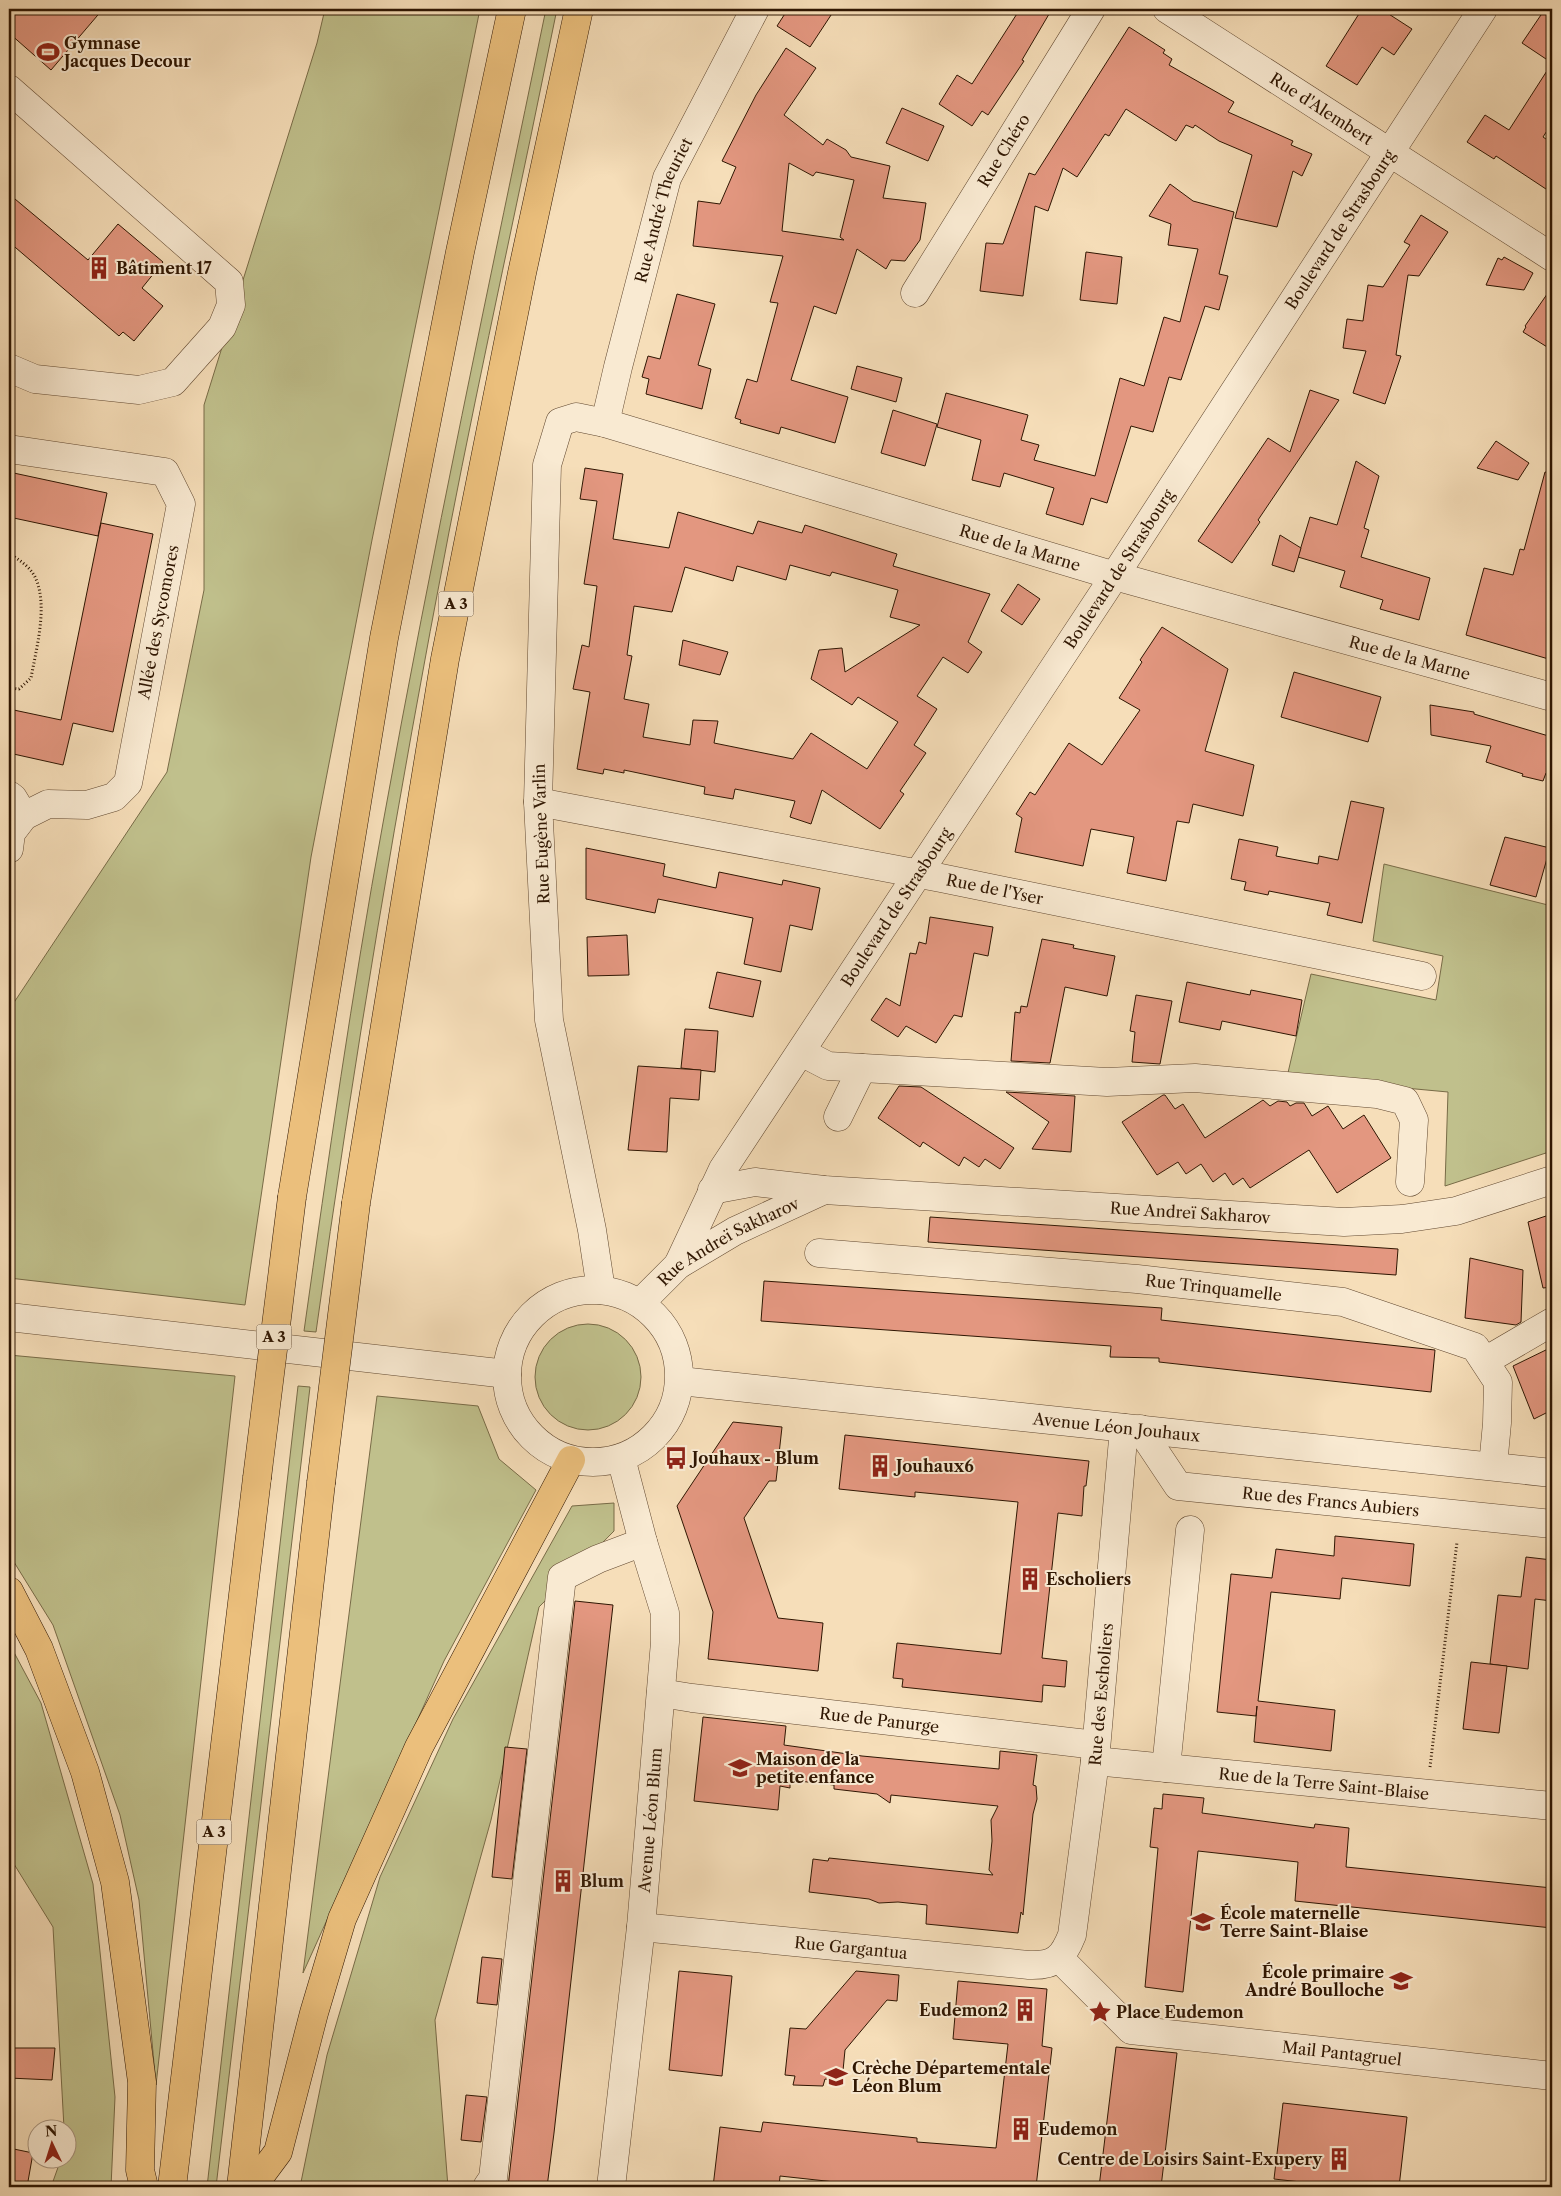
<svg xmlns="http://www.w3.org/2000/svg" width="1561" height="2196" font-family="'Libre Caslon Text',serif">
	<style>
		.green { fill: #c0c08c; stroke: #786b47 }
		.building { fill: #e39780; stroke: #2f1602; fill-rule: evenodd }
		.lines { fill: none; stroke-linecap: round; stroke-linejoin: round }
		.minor-casing { stroke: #614830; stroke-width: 29 }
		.highway-casing { stroke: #2f1602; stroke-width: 29 }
		.path { stroke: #2f1602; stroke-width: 3; stroke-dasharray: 1 2.5; stroke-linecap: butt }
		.minor { stroke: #f9ead2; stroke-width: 28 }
		.highway { stroke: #ebbf7c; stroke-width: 28 }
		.highway-bridge-casing { stroke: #2f1602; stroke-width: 29; stroke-linecap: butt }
		.highway-bridge { stroke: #ebbf7c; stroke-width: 28 }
		.labels { text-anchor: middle; stroke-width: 4; stroke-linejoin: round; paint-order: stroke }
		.shield { fill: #f9ead2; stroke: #6c5640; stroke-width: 1 }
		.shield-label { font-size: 15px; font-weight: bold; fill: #2f1602 }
		.poi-label { font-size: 16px; font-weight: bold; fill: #2f1602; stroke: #f9ead2; text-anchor: start }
		.street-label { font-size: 16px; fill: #2f1602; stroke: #f9ead2 }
	</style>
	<rect width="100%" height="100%" fill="#f6deb9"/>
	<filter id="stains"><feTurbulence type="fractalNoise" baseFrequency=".004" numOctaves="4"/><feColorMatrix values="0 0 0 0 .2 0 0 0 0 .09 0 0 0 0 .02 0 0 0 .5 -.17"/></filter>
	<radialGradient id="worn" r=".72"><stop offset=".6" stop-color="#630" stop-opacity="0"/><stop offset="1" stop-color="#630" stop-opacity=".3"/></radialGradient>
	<!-- green -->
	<g class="green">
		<path d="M325 9H480L372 540 311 857 245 1305 9 1278V1010L167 772 204 590V405L317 43Z"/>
		<path d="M546 9H557C522 183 483 357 449 532 398 797 353 1064 316 1332L304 1331C328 1161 352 992 383 823 432 551 490 280 546 9Z"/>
		<path d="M1384 864 1552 906V1151L1445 1186 1448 1092 1287 1077 1311 974 1436 1000 1443 956 1373 941Z"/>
		<circle cx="588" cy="1377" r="53"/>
		<path d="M9 1355 235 1376 156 2085 139 1900 120 1815 53 1625 9 1554Z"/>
		<path d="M298 1386 310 1387 216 2187H207Z"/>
		<path d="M377 1396 478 1406 499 1459 536 1490 444 1661 303 1973Z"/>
		<path d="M614 1503V1531L539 1607 491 1820 435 2020 448 2187H300L327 2055 380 1877 453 1719 572 1506Z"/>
		<path d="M9 1643 41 1703 93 1884 115 2097 111 2187H51L61 2159 68 2158V2128H64L53 1927 9 1856Z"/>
	</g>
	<!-- building -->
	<g class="building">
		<path d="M9 9H103L51 70 9 33Z"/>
		<path d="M788 9H835L810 47 777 26Z"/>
		<path d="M1020 9H1052L1022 60 1024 61 988 115 982 111 972 126 939 104 957 75 972 84Z"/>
		<path d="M1362 9H1381L1412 29 1394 55 1382 47 1357 85 1326 66Z"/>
		<path d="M1545 9H1552V123L1543 137 1552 143V193L1496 156 1494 159 1467 142 1485 115 1509 130 1552 63 1522 43Z"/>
		<path d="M1129 27 1165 50 1163 53 1172 59 1169 65 1234 102 1228 112 1293 141 1291 145 1312 154 1302 176 1293 171 1277 227 1235 218 1252 155 1219 141 1195 125 1193 128 1186 125 1176 141 1126 109 1109 136 1105 134 1077 177 1063 168 1048 211 1035 206 1023 296 980 291 986 243 1003 244 1029 173 1035 175Z"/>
		<path d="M786 48 816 68 784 115 823 145 827 139 846 150 851 157 890 166 883 198 926 203 920 240 905 261 891 260 886 269 857 249 836 314 814 306 791 380 848 397 835 443 781 427 779 434 740 423 741 420 735 418 747 379 757 382 778 303 770 302 783 256 693 246 698 201 720 204 736 167 722 161 756 95ZM789 163 813 176 816 172 854 180 840 237 844 240 782 231Z"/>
		<path d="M902 108 944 126 928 161 886 143Z"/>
		<path d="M1170 184 1193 201 1234 212 1219 274 1228 276 1219 310 1205 306 1181 380 1169 377 1153 432 1131 426 1107 503 1091 498 1083 525 1046 514 1054 488 1004 473 1000 487 972 480 981 440 937 427 946 393 1028 415 1021 440 1039 445 1034 460 1095 476 1120 378 1144 386 1164 317 1180 322 1198 249 1168 245 1171 224 1149 216Z"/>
		<path d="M9 194 88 260 118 224 163 262 142 288 163 306 134 341 123 332 119 336 9 242Z"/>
		<path d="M1421 215 1448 232 1419 276 1408 275 1396 355 1401 356 1385 404 1353 393 1366 351 1343 348 1347 319 1363 321 1368 285 1383 287 1410 245 1404 242Z"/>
		<path d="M1086 252 1122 257 1117 304 1080 300Z"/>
		<path d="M1504 257 1533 273 1524 290 1486 285 1498 258 1502 260Z"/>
		<path d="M1552 287V350L1523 332 1526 327 1525 326Z"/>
		<path d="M677 294 715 304 698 365 711 369 702 409 646 394 649 379 642 377 648 356 660 359Z"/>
		<path d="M857 366 902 378 896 402 851 389Z"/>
		<path d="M1310 390 1339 400 1258 520 1260 522 1232 563 1198 541 1268 438 1290 452Z"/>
		<path d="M893 410 937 424 925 466 881 453Z"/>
		<path d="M1496 441 1529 463 1518 480 1477 468Z"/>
		<path d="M1356 461 1379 476 1364 528 1369 530 1361 557 1430 578 1419 620 1380 609 1383 600 1340 587 1345 571 1298 557 1310 517 1337 525Z"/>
		<path d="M585 468 623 474 613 539 669 548 678 512 753 534 758 521 802 533 805 525 897 554 893 566 990 594 968 642 982 652 968 673 943 657 917 696 937 709 914 745 926 753 900 791 904 794 880 829 822 790 811 824 790 817 795 801 735 789 733 799 704 794 705 787 624 770V773L604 769 603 774 577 769 590 692 573 689 582 645 589 647 597 586 584 584 597 501 580 499ZM790 565 830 576 832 572 898 590 890 617 920 625 845 672 842 648 819 650 811 679 852 705 858 697 898 722 867 769 811 733 793 759 714 743 718 721 693 720 690 745 643 737 649 704 624 699 632 656 627 655 634 606 672 612 685 567 733 581 737 566 786 580Z"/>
		<path d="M9 472 107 493 98 536 9 517Z"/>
		<path d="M1545 472 1552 473V660L1466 635 1484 568 1513 575 1520 549 1524 550Z"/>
		<path d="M101 523 153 534 113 732 73 723 63 765 9 753V709L61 720Z"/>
		<path d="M1280 535 1301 548 1294 572 1272 565Z"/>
		<path d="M1018 584 1040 599 1022 625 1001 611Z"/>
		<path d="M1162 627 1228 669 1205 751 1254 765 1243 816 1193 804 1189 823 1177 821 1166 881 1127 873 1134 837 1091 829 1083 866 1015 852 1022 818 1016 814 1030 792 1035 795 1069 743 1102 765 1140 710 1119 698 1142 662 1140 660Z"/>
		<path d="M683 640 728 652 720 675 679 665Z"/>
		<path d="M1294 672 1381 697 1368 742 1281 717Z"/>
		<path d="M1430 705 1474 712V714L1552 737V775L1546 773 1543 781 1522 776 1523 774 1486 762 1491 746 1431 735Z"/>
		<path d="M1351 801 1384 808 1362 923 1327 915 1330 903 1269 891 1268 895 1244 890 1246 882 1231 879 1239 839 1278 847 1276 856 1318 864 1319 856 1338 860Z"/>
		<path d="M1505 837 1550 848 1536 897 1490 885Z"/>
		<path d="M586 848 665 864 663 876 716 888 719 872 782 885 783 880 820 888 812 930 790 925 781 972 744 964 753 918 658 899 655 913 586 899Z"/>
		<path d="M930 917 993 927 988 956 974 953 962 1017 954 1015 936 1043 906 1026 898 1037 871 1020 886 998 900 1006 910 953 916 954 919 942 926 944Z"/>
		<path d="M627 935 629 975 588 976 587 937Z"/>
		<path d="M1042 939 1074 945 1073 948 1115 956 1107 996 1065 987 1050 1063 1011 1061 1015 1012 1020 1013 1021 1006 1027 1007Z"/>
		<path d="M717 972 761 981 753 1017 709 1008Z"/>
		<path d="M1187 982 1250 995 1251 990 1302 1000 1296 1036 1222 1021 1220 1030 1179 1022Z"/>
		<path d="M1136 995 1172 1001 1160 1064 1132 1062 1135 1032 1130 1031Z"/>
		<path d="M685 1029 718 1031 715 1072 681 1068Z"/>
		<path d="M638 1066 701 1070 699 1100 670 1098 667 1152 628 1150Z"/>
		<path d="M899 1086 921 1087 1014 1148 1000 1169 985 1159 979 1167 964 1157 959 1166 923 1142 920 1147 878 1118Z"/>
		<path d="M1006 1092 1075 1096 1071 1152 1032 1149 1049 1122Z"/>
		<path d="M1163 1095H1165L1175 1109 1183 1104 1205 1138 1263 1100 1270 1106 1278 1101 1287 1102 1290 1106 1296 1103H1304L1312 1116 1328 1106 1343 1129 1364 1115 1391 1158 1337 1193 1309 1150 1250 1188 1243 1178 1233 1185 1225 1173 1213 1182 1201 1164 1186 1174 1178 1162 1157 1175 1122 1122Z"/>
		<path d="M1552 1214V1287L1543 1288 1528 1222Z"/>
		<path d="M930 1217 1398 1249 1396 1275 928 1242Z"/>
		<path d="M1470 1258 1523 1270 1521 1322 1516 1325 1465 1318Z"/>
		<path d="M764 1281 1162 1308 1161 1320 1435 1350 1431 1392 1159 1362V1358L1110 1357 1111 1346 761 1321Z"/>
		<path d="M1552 1347V1410L1534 1419 1513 1366Z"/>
		<path d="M733 1422 782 1427 776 1481H769L744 1518 778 1618 823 1623 818 1671 708 1659 713 1612 677 1506Z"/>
		<path d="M845 1435 1089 1461 1086 1486H1084L1082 1516 1058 1513 1042 1658 1067 1661 1065 1687 1043 1685 1042 1702 902 1687 903 1679 893 1678 897 1643 1001 1654 1018 1502 915 1492V1497L839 1489Z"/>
		<path d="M1335 1536 1414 1544 1410 1586 1342 1578 1340 1599 1271 1592 1258 1701 1335 1710 1331 1751 1254 1742 1257 1706 1256 1716 1217 1712 1231 1574 1272 1578 1276 1549 1334 1556Z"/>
		<path d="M1526 1557 1552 1560V1601L1535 1599 1528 1669 1490 1664 1498 1595 1521 1597Z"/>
		<path d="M575 1601 613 1605 554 2133 547 2187H508Z"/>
		<path d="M1471 1662 1507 1666 1499 1733 1463 1729Z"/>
		<path d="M703 1717 786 1726 784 1745 862 1756 999 1769 1000 1751 1037 1755 1033 1785 1036 1786 1037 1799 1033 1814 1023 1915 1021 1912 1018 1933 926 1924 927 1905 898 1902 879 1903 869 1899 809 1892 813 1859 828 1861 829 1858 993 1875 989 1870 992 1841 991 1820 998 1806 891 1795 890 1803 877 1794 834 1789V1785L790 1780V1788L780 1786 778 1810 694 1801Z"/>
		<path d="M505 1747 527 1749 512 1879 492 1877Z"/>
		<path d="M1163 1794 1204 1798 1202 1813 1314 1828 1315 1824 1349 1828 1346 1867 1552 1888V1928L1295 1901 1298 1862 1198 1851 1183 1992 1145 1987 1158 1848 1150 1847 1154 1808 1162 1809Z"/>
		<path d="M482 1957 502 1959 497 2005 477 2003Z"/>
		<path d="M679 1971 732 1976 722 2076 669 2070Z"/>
		<path d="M856 1971 899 1975 897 2001 887 2000 845 2050 842 2081 825 2079 823 2086 793 2085 795 2076 785 2075 790 2028 806 2029Z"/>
		<path d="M958 1981 1047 1989 1042 2046 1052 2048 1036 2187H881L780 2176 779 2187H713L720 2127 761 2132 763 2122 917 2138V2142L996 2148 1008 2044 953 2039Z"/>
		<path d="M1116 2047 1177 2053 1161 2187H1099Z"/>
		<path d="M9 2048H55L52 2080 9 2078Z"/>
		<path d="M466 2095 487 2097 481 2142 461 2140Z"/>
		<path d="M1283 2103 1407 2117 1399 2187H1346L1274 2179Z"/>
		<path d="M9 2148 33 2153 27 2187H9Z"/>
	</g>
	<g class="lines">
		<defs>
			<g id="minor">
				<path id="s1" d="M1167 9 1552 257"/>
				<path d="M9 89 229 282 231 305 222 327 173 382 139 390 35 379 9 368"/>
				<path id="s2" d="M915 293 1091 9"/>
				<path id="s3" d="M605 423 618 367 667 178 755 9"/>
				<path d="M9 449 165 472 181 504 128 783 114 797 87 805 48 804 24 816 11 833 9 849"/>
				<path d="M9 795 13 798 24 816"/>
				<path id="s4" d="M538 802 941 878 1422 976"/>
				<path d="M801 1052 828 1066 1107 1082 1195 1078 1377 1094 1405 1101 1414 1120 1410 1182"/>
				<path d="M838 1117 862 1068"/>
				<path id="s5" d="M712 1190 755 1182 824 1190 1344 1222 1402 1219 1456 1211 1552 1180"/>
				<path id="s6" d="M819 1253 1137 1279 1343 1302 1475 1347 1498 1382 1497 1423 1493 1466"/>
				<path id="s7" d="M678 1265 723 1169 1104 592 1483 9"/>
				<path id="s8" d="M601 1290 592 1230 549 1020 538 802 547 465 560 422 576 417 605 423 1115 576 1552 697"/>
				<circle cx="593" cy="1376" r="86"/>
				<path id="s9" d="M640 1303 678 1265 735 1231 824 1190"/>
				<path d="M9 1317 507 1374"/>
				<path d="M1485 1361 1552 1322"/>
				<path id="s10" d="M680 1381 1552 1473"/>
				<path id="s11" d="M1140 1429 1178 1486 1552 1524"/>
				<path id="s12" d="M661 1693 692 1698 1096 1745"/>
				<path id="s13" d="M1095 1761 1552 1806"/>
				<path d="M1166 1768 1190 1530"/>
				<path id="s14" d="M641 1927 1029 1965C1055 1966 1063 1958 1072 1935L1095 1761 1124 1428"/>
				<path id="s15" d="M1059 1958 1131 2030 1552 2076"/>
				<path d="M487 2187 493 2178 562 1577 598 1559 643 1542"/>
				<path id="s16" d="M611 2187 641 1927 665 1642V1613L643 1542 621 1458"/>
			</g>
			<g id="highway">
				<path d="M292 1197 384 638 460 252 512 9"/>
				<path d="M356 1203 445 659 522 273 579 9"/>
				<path d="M9 1591 39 1649 85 1772 115 1882 142 2082 140 2170 144 2187"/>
				<path d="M172 2187 257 1478"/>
				<path d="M241 2187 321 1483"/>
				<path d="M252 2187 278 2152 314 2013 342 1919 419 1747 571 1460"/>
			</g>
		</defs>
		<!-- minor casing -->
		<use href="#minor" class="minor-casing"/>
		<!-- highway casing -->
		<use href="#highway" class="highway-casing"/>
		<!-- path -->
		<g class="path">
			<path d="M9 553C19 560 31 567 36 579 48 607 36 650 31 678L19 689 9 688"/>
			<path d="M1430 1767 1457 1542"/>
		</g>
		<!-- minor -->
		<use href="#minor" class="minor"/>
		<!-- highway -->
		<use href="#highway" class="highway"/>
		<defs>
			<g id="highway-bridge">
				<path d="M257 1478 292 1197"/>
				<path d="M321 1483 356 1203"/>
			</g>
		</defs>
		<!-- highway-bridge casing -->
		<use href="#highway-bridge" class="highway-bridge-casing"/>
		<!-- highway-bridge -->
		<use href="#highway-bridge" class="highway-bridge"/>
	</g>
	<!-- icons -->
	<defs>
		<symbol id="stadium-bare" viewBox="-9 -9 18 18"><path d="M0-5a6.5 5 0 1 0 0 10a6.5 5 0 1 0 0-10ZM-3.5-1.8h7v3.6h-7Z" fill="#8f2418" stroke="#f9ead2" stroke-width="2.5" paint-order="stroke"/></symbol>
		<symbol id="building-bare" viewBox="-9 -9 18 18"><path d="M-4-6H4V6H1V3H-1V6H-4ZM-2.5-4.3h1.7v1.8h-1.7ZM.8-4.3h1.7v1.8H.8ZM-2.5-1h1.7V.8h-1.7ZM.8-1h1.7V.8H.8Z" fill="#8f2418" stroke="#f9ead2" stroke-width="2.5" paint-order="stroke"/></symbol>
		<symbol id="bus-bare" viewBox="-9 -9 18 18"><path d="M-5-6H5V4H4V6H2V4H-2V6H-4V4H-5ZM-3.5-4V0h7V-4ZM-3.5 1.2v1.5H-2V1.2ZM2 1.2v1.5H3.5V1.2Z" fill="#8f2418" stroke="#f9ead2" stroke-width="2.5" paint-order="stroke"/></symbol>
		<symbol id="school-bare" viewBox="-9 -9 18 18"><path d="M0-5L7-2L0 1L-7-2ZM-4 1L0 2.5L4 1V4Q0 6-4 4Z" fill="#8f2418" stroke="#f9ead2" stroke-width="2.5" paint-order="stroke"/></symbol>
		<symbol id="sight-bare" viewBox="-9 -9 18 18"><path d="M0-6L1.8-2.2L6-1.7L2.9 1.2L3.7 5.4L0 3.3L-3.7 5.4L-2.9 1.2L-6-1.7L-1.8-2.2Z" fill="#8f2418" stroke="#f9ead2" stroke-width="2.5" paint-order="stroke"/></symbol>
	</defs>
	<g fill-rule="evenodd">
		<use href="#stadium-bare" x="32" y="36" width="32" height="32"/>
		<use href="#building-bare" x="83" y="252" width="32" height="32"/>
		<use href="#bus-bare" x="660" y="1442" width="32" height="32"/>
		<use href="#building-bare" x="864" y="1450" width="32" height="32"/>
		<use href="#building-bare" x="1014" y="1563" width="32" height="32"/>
		<use href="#school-bare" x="724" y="1752" width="32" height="32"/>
		<use href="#building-bare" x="547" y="1865" width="32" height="32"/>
		<use href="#school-bare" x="1187" y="1906" width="32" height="32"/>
		<use href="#school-bare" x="1385" y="1965" width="32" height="32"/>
		<use href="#building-bare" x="1009" y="1994" width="32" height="32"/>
		<use href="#sight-bare" x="1084" y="1996" width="32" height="32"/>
		<use href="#school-bare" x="820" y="2061" width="32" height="32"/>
		<use href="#building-bare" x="1005" y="2113" width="32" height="32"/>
		<use href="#building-bare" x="1323" y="2143" width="32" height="32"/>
	</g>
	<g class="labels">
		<!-- shield labels -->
		<g class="shield">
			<rect x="438.5" y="591.5" width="35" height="25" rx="4"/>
			<rect x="256.5" y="1324.5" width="35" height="25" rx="4"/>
			<rect x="196.5" y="1819.5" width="35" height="25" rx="4"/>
		</g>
		<g class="shield-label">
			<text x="456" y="609">A 3</text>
			<text x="274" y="1342">A 3</text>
			<text x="214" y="1837">A 3</text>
		</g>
		<!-- poi labels -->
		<g class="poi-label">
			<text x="64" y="49">Gymnase<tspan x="64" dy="18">Jacques Decour</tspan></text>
			<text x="116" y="274">Bâtiment 17</text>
			<text x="692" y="1464">Jouhaux - Blum</text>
			<text x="896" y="1472">Jouhaux6</text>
			<text x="1046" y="1585">Escholiers</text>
			<text x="756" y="1765">Maison de la<tspan x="756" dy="18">petite enfance</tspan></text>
			<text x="580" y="1887">Blum</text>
			<text x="1220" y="1919">École maternelle<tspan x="1220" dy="18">Terre Saint-Blaise</tspan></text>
			<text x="1384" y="1978" text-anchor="end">École primaire<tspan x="1384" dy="18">André Boulloche</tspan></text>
			<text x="1008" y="2016" text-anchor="end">Eudemon2</text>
			<text x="1116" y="2018">Place Eudemon</text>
			<text x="852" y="2074">Crèche Départementale<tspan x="852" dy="18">Léon Blum</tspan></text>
			<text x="1038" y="2135">Eudemon</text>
			<text x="1322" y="2165" text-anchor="end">Centre de Loisirs Saint-Exupery</text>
		</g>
		<!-- street labels -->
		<g class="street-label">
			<text dy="6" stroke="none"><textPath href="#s1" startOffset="184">Rue d'Alembert</textPath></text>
			<text dy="6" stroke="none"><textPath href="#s2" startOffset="168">Rue Chéro</textPath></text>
			<text dy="6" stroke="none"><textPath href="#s3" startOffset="221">Rue André Theuriet</textPath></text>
			<text dy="6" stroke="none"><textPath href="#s7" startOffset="1230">Boulevard de Strasbourg</textPath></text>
			<text dy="6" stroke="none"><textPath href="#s8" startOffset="1355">Rue de la Marne</textPath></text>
			<text dy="6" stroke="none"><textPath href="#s7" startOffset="825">Boulevard de Strasbourg</textPath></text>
			<text transform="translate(158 622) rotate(-79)" y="6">Allée des Sycomores</text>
			<text dy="6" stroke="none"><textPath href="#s8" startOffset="1760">Rue de la Marne</textPath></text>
			<text transform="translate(541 834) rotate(-92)" y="6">Rue Eugène Varlin</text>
			<text dy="6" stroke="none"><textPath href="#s4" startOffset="465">Rue de l'Yser</textPath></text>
			<text dy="6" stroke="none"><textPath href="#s7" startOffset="420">Boulevard de Strasbourg</textPath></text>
			<text dy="6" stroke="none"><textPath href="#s5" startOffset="480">Rue Andreï Sakharov</textPath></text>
			<text dy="6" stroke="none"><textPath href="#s9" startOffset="109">Rue Andreï Sakharov</textPath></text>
			<text dy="6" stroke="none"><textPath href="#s6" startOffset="396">Rue Trinquamelle</textPath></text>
			<text dy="6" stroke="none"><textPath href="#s10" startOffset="439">Avenue Léon Jouhaux</textPath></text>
			<text dy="6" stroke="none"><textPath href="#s11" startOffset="222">Rue des Francs Aubiers</textPath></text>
			<text dy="6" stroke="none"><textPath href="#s14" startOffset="690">Rue des Escholiers</textPath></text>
			<text dy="6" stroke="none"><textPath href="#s12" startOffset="220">Rue de Panurge</textPath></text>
			<text dy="6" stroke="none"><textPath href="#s13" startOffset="230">Rue de la Terre Saint-Blaise</textPath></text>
			<text dy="6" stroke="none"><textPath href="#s16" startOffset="369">Avenue Léon Blum</textPath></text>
			<text dy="6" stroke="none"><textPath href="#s14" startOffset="211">Rue Gargantua</textPath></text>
			<text dy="6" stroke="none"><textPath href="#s15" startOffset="314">Mail Pantagruel</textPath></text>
		</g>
	</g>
	<!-- margin -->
	<rect width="1561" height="2196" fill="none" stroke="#f6deb9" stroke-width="30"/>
	<rect x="10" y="10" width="1541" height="2176" fill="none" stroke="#2f1602" stroke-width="2.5"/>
	<rect x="15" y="15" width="1531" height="2166" fill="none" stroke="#2f1602"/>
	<!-- north arrow -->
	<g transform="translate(52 2144) rotate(356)"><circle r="24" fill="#f9ead2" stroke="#a8957f"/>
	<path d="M0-4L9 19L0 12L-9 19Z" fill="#8f2418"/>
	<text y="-8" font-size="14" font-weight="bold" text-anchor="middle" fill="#2f1602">N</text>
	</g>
	<rect width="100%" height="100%" filter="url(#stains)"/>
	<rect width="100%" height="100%" fill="url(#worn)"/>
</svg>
